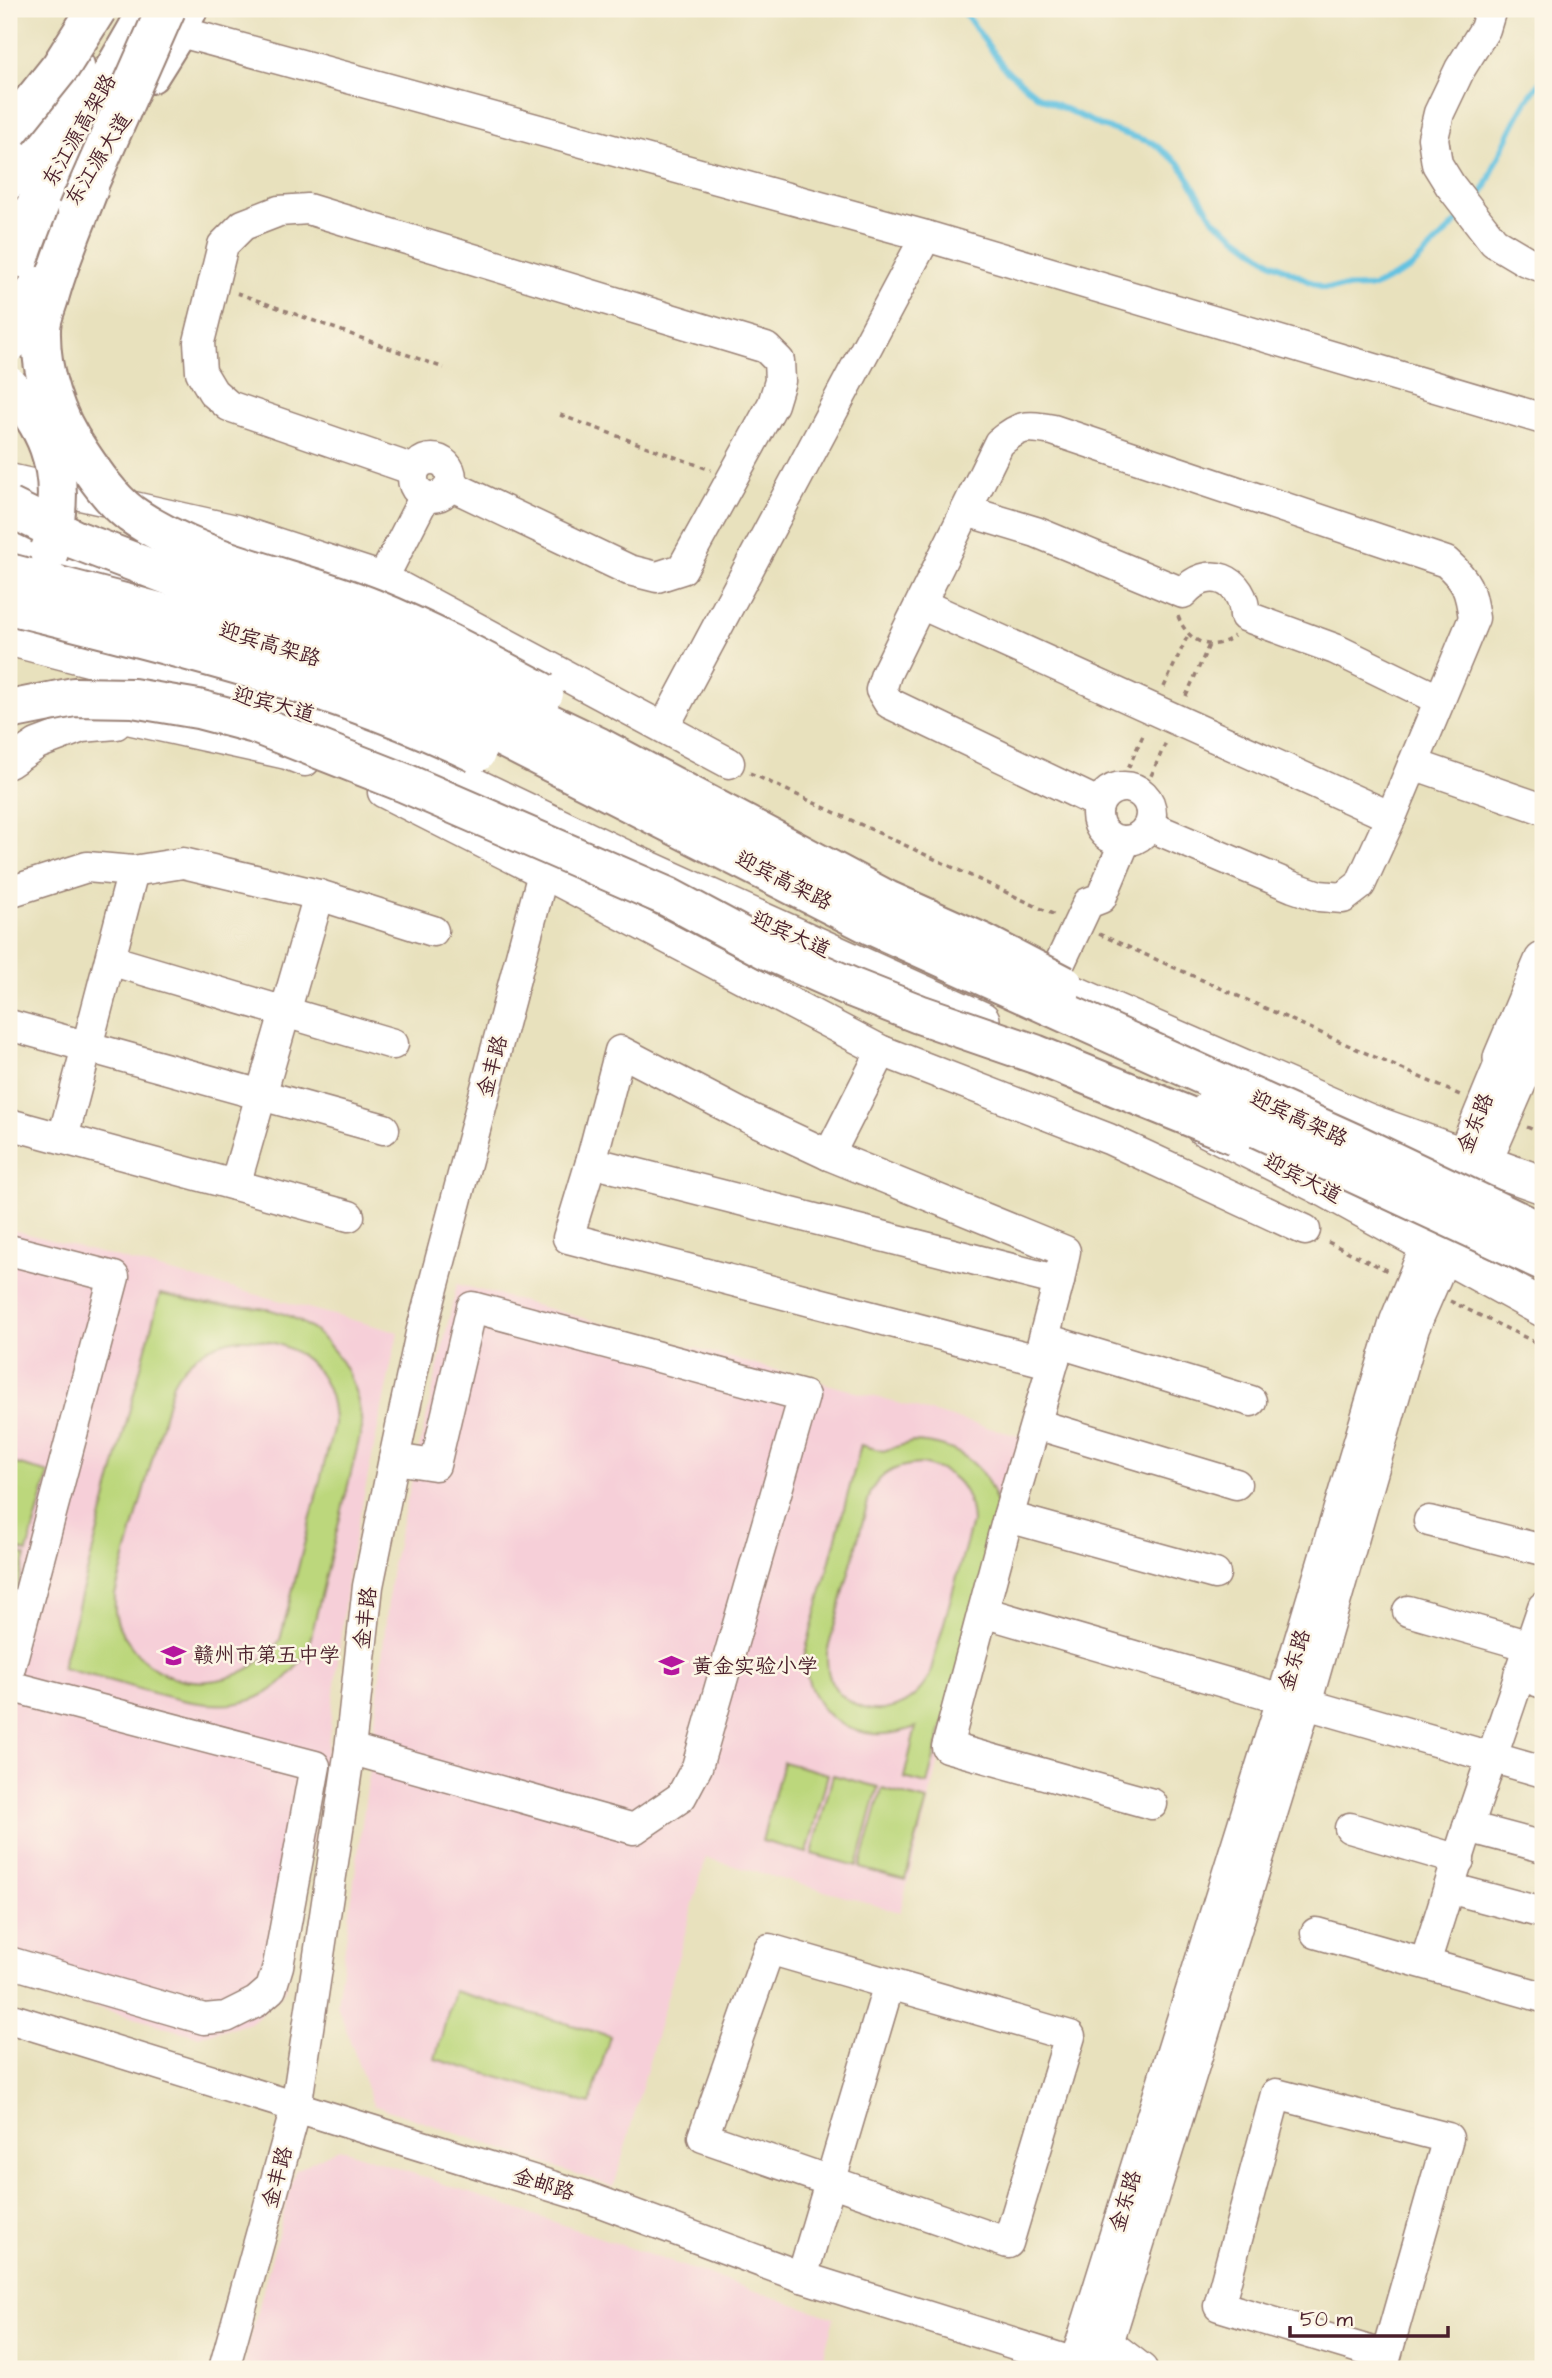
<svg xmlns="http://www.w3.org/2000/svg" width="1552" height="2378" font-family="'Architects Daughter','LXGW WenKai TC',sans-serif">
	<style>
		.built { fill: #f6cfd8 }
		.green { fill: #bcd77c; stroke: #837b54; stroke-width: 2; fill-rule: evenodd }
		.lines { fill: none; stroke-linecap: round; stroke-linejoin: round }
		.stream { stroke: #63c2e1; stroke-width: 6 }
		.minor-casing { stroke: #998074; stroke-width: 33 }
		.major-casing { stroke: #998074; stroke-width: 40 }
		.highway-casing { stroke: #998074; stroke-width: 42 }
		.path { stroke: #998074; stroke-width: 3.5; stroke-dasharray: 5 5; stroke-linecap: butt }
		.minor { stroke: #fff; stroke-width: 30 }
		.major { stroke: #fff; stroke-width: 37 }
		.highway { stroke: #fff; stroke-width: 38 }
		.highway-bridge-casing { stroke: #998074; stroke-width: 42; stroke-linecap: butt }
		.highway-bridge { stroke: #fff; stroke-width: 38 }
		.labels { text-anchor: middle; stroke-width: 5; stroke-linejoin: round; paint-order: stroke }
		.street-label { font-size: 21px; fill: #4a1f2b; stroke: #fcf5e5 }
		.poi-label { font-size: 21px; fill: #4a1f2b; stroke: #fcf5e5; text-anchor: start }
	</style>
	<rect width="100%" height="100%" fill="#fcf5e5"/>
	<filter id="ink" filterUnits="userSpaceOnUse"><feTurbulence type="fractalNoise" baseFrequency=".0143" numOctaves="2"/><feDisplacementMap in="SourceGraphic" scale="14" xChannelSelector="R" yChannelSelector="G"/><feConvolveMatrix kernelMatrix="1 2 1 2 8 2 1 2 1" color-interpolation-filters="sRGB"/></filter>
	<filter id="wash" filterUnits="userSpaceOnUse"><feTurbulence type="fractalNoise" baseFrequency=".00686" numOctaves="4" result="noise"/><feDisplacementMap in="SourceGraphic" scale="28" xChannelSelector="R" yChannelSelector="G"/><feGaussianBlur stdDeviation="1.57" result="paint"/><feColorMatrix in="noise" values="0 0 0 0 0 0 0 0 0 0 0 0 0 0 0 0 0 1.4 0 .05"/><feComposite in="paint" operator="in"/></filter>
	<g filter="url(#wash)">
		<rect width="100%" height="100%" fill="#e8e1bd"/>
		<!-- built -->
		<g class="built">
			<path d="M9 1229 398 1332 349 1567 328 1743 286 1989 251 2023 197 2036 9 1982Z"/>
			<path d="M457 1284 1023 1437 900 1912 706 1858 614 2187 373 2105 337 2004 370 1766 392 1566Z"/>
			<path d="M339 2148 834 2318 820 2369H242L295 2170Z"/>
		</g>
		<!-- green -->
		<g class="green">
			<path d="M160 1294C175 1297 191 1302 207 1304 228 1307 250 1305 271 1310 327 1324 358 1373 362 1428L308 1649C268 1719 213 1710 146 1691 118 1683 90 1675 62 1668ZM239 1339C293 1338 334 1367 334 1425L280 1640C246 1690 168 1698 131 1646 125 1638 118 1628 116 1617 114 1611 115 1602 115 1595L173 1383C187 1357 210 1343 239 1339Z"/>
			<path d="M912 1442C961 1443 993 1469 999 1518L927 1784 904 1778 916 1727C859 1749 808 1719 804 1657L861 1445 883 1451ZM921 1464C955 1471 970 1487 972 1522L929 1677C913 1706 879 1721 849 1701 840 1695 832 1686 829 1675 827 1668 827 1660 827 1653L871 1491C882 1471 899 1465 921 1464Z"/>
			<path d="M9 1462 49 1473 27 1552 9 1547Z"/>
			<path d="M9 1551 26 1556 9 1618Z"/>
			<path d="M783 1762 828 1774 807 1853 762 1841Z"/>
			<path d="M833 1775 878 1787 857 1866 812 1854Z"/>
			<path d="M882 1789 927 1801 905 1880 860 1868Z"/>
			<path d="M454 1991 610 2036 590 2104 435 2059Z"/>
		</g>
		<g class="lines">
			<!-- stream -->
			<g class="stream">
				<path d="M962 9 1005 69 1038 96 1101 126 1153 143 1180 164 1214 220 1271 262 1323 288 1374 287 1411 268 1462 217"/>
				<path d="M1474 204C1486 191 1490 176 1497 160 1510 132 1523 102 1543 79"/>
			</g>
		</g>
	</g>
	<g filter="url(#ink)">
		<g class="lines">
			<defs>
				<g id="minor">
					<path d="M1491 9 1485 29 1460 69 1439 113 1433 138 1437 164 1450 185 1494 242 1526 261 1543 267"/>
					<path d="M177 31 926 236 1543 419"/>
					<circle cx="432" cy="478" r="19"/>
					<path d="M414 470 229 406 213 392 201 372 199 342 223 245 243 225 279 211 308 209 766 348 779 361 780 381 773 404 682 569 657 577 629 570 450 485"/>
					<path d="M9 479 236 530 383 578 729 763"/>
					<path d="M966 511 1036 532 1183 593C1208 564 1244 578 1245 616L1335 649 1440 700"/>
					<path d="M383 578 425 496"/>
					<path d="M921 604 1391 817"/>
					<path d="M77 708 287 754 305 761"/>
					<path d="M664 727 926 236"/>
					<path d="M9 763 37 744 82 727 116 724"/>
					<path d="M1413 764 1543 809"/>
					<circle cx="1124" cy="814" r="27"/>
					<path d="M383 792 543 873 882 1051 1109 1139 1305 1230"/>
					<path d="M1098 803 889 703 881 690 886 674 999 443C1020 425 1026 425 1053 430L1446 562C1467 581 1470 589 1474 618L1391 817 1360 885 1343 898 1319 896 1293 887 1149 826"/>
					<path d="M9 892 87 867 133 871 183 863 319 895 433 931"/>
					<path d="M110 960 393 1044"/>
					<path d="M1050 984 1088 903 1101 898 1125 841"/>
					<path d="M9 1025 384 1129"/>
					<path d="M620 1051 741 1114 829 1155 1065 1251 1059 1281 1038 1360 568 1238 591 1162Z"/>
					<path d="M9 1124 349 1216"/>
					<path d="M63 1138 133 871"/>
					<path d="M829 1155 882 1051"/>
					<path d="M591 1162 1059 1281"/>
					<path d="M1453 1177 1502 1058"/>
					<path d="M1477 1184 1526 1072"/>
					<path d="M235 1185 319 895"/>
					<path d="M9 1250 114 1277 9 1671"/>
					<path d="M1036 1424 1236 1484"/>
					<path d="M1008 1517 1215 1574"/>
					<path d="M1429 1521 1543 1550"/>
					<path d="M1408 1611 1530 1646"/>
					<path d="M983 1612 1282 1699"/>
					<path d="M1519 1675 1543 1683"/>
					<path d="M9 1686 315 1766 278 1966 271 1989 256 2002 226 2017 204 2019 9 1962"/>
					<path d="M1306 1704 1543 1772"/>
					<path d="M350 1749 634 1829 681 1797 697 1767 804 1396 472 1307 435 1465 394 1459"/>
					<path d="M1152 1804 947 1747 1008 1517 1059 1343 1251 1401"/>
					<path d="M1468 1827 1543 1847"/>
					<path d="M1350 1828 1459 1860"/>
					<path d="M1449 1888 1543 1913"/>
					<path d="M1316 1933 1543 1997"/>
					<path d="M769 1949 1070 2036 1008 2243 703 2137Z"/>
					<path d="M1425 1963 1468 1827 1543 1607"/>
					<path d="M9 2018 587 2197 802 2277 1075 2363"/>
					<path d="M802 2277 889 1984"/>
					<path d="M1107 2342 1142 2369"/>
					<path d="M224 2369 296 2108 350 1749 368 1586 394 1459 421 1333 543 873"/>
					<path d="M1073 2369 1282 1699 1395 1321 1435 1223"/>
					<path d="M1100 2369 1306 1704 1414 1328 1454 1236"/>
					<path d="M1383 2369 1386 2356 1448 2138 1276 2094 1219 2306 1386 2356"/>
				</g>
				<g id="major">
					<path d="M9 547 141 579"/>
					<path d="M9 637 337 721 629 861 981 1020"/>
					<path d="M1033 975 1050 984 1367 1122 1543 1185"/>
					<path d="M1502 1058 1543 961"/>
					<path d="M1526 1072 1543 1029"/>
					<path d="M1204 1127 1329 1190 1543 1308"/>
				</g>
				<g id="highway">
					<path d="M150 74 177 31 188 9"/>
					<path d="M9 180 75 66"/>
					<path d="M9 252 149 9"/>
					<path d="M9 310 72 199"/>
				</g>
			</defs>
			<!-- minor casing -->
			<use href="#minor" class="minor-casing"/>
			<!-- major casing -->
			<use href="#major" class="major-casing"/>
			<!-- highway casing -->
			<use href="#highway" class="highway-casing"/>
			<!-- path -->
			<g class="path">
				<path d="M237 293 444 368"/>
				<path d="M560 415 711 470"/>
				<path d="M1178 616C1187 641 1211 654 1234 636"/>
				<path d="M1164 687 1188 635"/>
				<path d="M1186 696 1209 645"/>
				<path d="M750 773 1057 916"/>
				<path d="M1120 786 1144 733"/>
				<path d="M1143 794 1166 742"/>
				<path d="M1099 934 1460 1095"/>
				<path d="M1527 1127 1543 1134"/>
				<path d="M1328 1242 1390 1272"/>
				<path d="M1450 1301 1543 1346"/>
			</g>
			<!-- minor -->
			<use href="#minor" class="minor"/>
			<!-- major -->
			<use href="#major" class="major"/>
			<!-- highway -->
			<use href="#highway" class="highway"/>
			<defs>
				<g id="highway-bridge">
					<path d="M9 131 61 66 97 9"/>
					<path d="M89 188C75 225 59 261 49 298 46 308 41 319 41 329 40 373 55 417 80 453 94 474 111 499 131 514 202 564 293 576 372 608 431 632 488 663 544 693"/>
					<path d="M77 211 166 9"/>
					<path d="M9 343 38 286"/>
					<path d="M9 386C46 425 63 465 55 520 54 531 54 542 49 552"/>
					<path d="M9 507 76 540 181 580 365 641 457 679 599 747 887 900 983 943 1064 985"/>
					<path d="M9 573 220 628 360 671 454 713 873 926 1358 1145 1543 1233"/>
					<path d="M9 605C168 645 328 682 476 753"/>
					<path d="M9 710 74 697 133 698 198 709 255 724 405 783 668 897 767 950 853 988 919 1014 1035 1054 1235 1135"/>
					<path d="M1212 1107 1543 1261"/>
				</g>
			</defs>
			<!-- highway-bridge casing -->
			<use href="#highway-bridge" class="highway-bridge-casing"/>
			<!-- highway-bridge -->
			<use href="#highway-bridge" class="highway-bridge"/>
		</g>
	</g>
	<!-- icons -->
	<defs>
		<symbol id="school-bare" viewBox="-9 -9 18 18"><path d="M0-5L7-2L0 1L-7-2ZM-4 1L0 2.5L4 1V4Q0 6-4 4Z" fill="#b5179e" stroke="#fcf5e5" stroke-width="2.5" paint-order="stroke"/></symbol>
	</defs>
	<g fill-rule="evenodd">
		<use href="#school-bare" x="156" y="1638" width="35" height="35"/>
		<use href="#school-bare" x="654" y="1648" width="35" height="35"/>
	</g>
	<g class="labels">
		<!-- street labels -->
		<g class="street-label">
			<text transform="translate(79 130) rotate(-60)" y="7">东江源高架路</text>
			<text transform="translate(98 159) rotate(-58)" y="7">东江源大道</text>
			<text transform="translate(270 644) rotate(17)" y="7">迎宾高架路</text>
			<text transform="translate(274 704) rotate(15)" y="7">迎宾大道</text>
			<text transform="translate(784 880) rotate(27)" y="7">迎宾高架路</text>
			<text transform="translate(791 934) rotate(24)" y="7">迎宾大道</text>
			<text transform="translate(492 1066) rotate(-75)" y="7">金丰路</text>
			<text transform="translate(1299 1118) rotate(25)" y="7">迎宾高架路</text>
			<text transform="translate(1475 1123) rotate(-68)" y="7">金东路</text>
			<text transform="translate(1303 1178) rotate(27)" y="7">迎宾大道</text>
			<text transform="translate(365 1618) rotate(-83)" y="7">金丰路</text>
			<text transform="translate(1294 1660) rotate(-73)" y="7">金东路</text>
			<text transform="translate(277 2177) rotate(-75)" y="7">金丰路</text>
			<text transform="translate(544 2184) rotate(17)" y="7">金邮路</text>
			<text transform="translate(1125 2201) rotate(-73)" y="7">金东路</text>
		</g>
		<!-- poi labels -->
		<g class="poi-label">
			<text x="193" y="1662">赣州市第五中学</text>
			<text x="692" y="1673">黄金实验小学</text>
		</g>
	</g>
	<!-- margin -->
	<rect width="1552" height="2378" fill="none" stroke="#fcf5e5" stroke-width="35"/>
	<!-- scale -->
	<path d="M1290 2326v10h158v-10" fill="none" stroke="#4a1f2b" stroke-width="3.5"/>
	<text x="1300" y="2326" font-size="21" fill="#4a1f2b" stroke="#fcf5e5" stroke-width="5" paint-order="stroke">50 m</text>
</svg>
